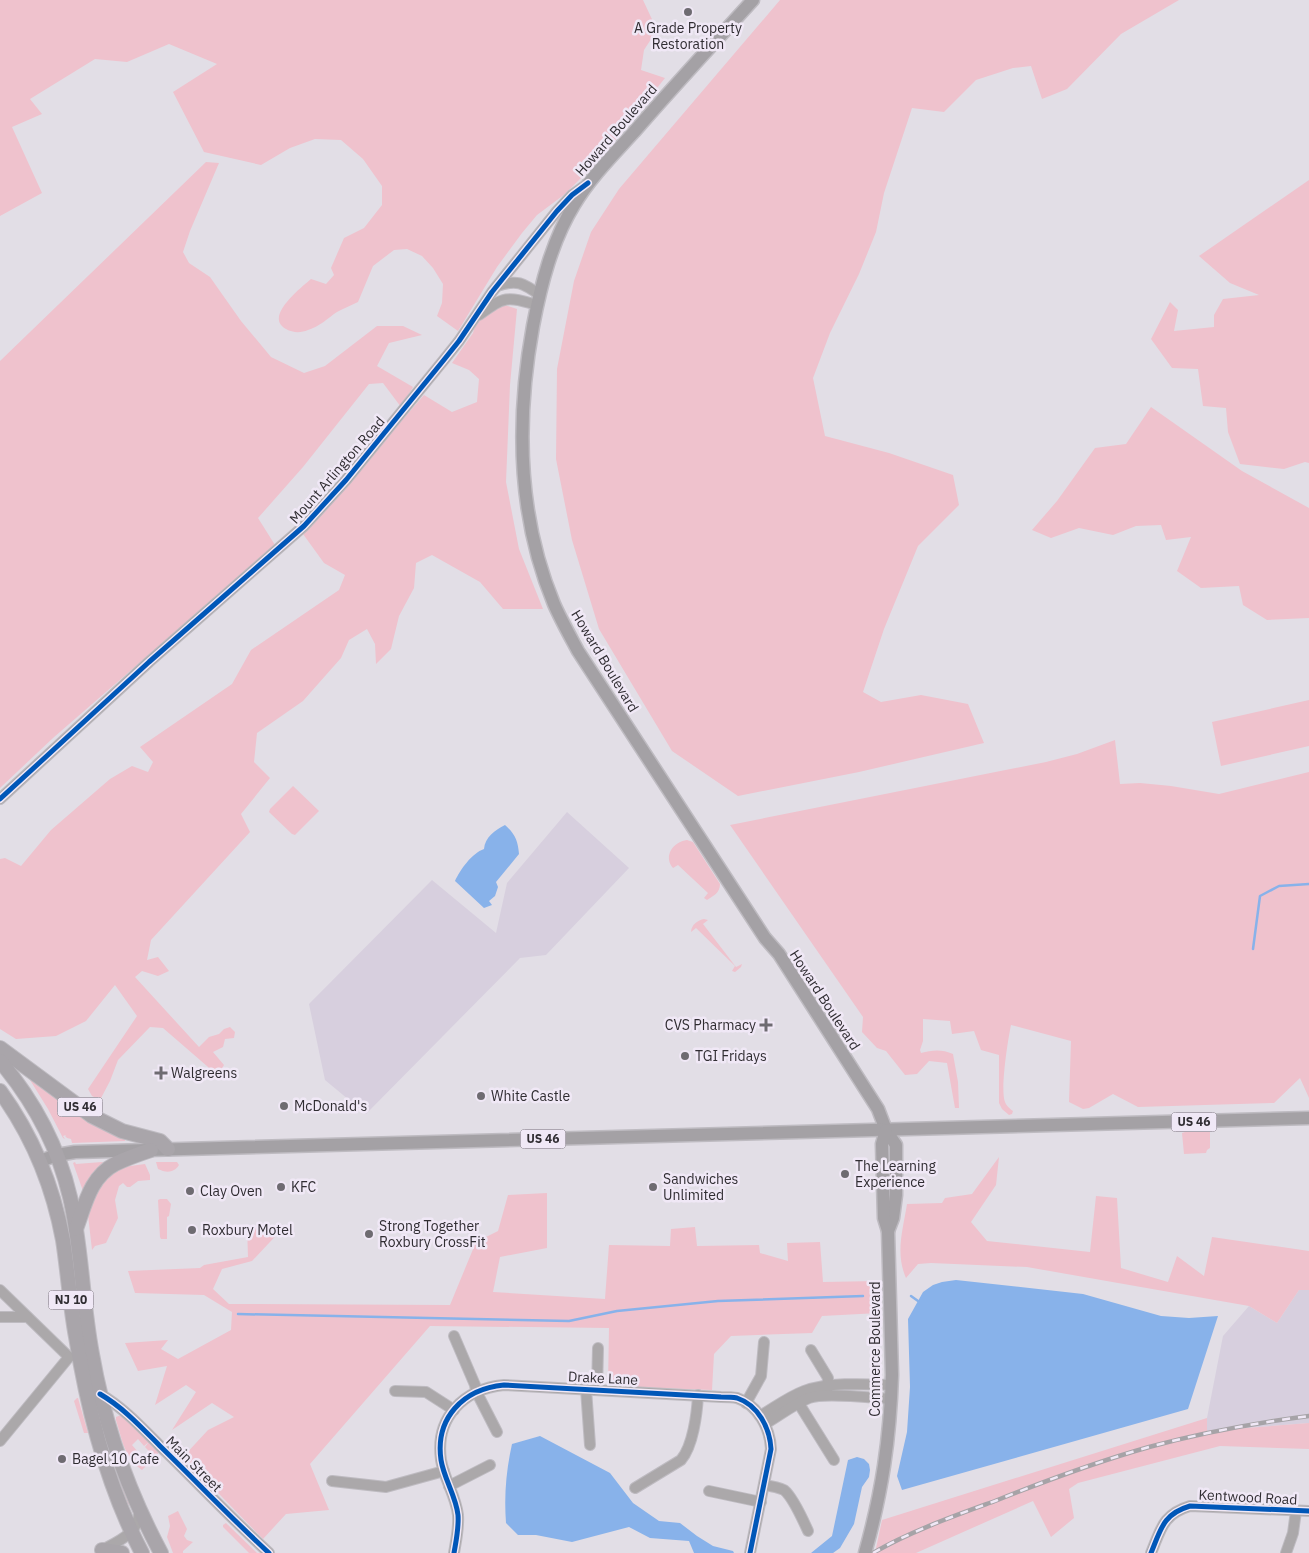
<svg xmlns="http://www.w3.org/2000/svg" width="1309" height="1553" font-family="'IBM Plex Sans',sans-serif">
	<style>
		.built { fill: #d7cfde }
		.green { fill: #efc2cd }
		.water { fill: #88b2ea }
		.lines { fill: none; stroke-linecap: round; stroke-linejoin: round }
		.stream { stroke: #88b2ea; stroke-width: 2.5 }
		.minor-casing { stroke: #bebbc1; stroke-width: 12 }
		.major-casing { stroke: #bebbc1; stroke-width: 15 }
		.highway-casing { stroke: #bebbc1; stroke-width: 16 }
		.minor { stroke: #aba8aa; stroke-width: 10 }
		.major { stroke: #a4a1a5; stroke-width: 12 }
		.highway { stroke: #a9a5aa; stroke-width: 14 }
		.rail-casing { stroke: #a6a3a7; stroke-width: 4.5 }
		.rail { stroke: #f0e8f6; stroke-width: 2.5; stroke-dasharray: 8; stroke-linecap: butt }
		.cycleway-casing { stroke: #f0e8f6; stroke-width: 8 }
		.cycleway { stroke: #0057b8; stroke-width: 5 }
		.poi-dot { fill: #6e6b71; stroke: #f0e8f6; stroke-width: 2 }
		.labels { text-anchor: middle; stroke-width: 5; stroke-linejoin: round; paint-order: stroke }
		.shield { fill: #f0e8f6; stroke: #6a656d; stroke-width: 1 }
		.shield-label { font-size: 12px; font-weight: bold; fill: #302d32 }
		.poi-label { font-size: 14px; fill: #302d32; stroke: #f0e8f6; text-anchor: start }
		.street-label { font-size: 14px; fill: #302d32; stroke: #f0e8f6 }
	</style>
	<rect width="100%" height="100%" fill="#e2dee6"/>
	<!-- built -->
	<g class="built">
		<path d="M567 812 629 868 546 955 520 958 366 1114 325 1080 309 1004 432 880 496 933 507 883Z"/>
		<path d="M1299 1290H1309V1423L1207 1431V1418L1223 1336 1249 1306 1277 1323Z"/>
	</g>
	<!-- green -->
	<g class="green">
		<path d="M0 0H643L657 30 644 50 641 70 665 78 601 158 565 194 537 215 522 233 497 267 458 331 437 316 442 303 443 284 433 268 422 256 407 249 394 250 373 266 358 302C352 305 344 308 337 312 328 318 319 327 308 330 301 333 293 333 286 329 263 317 302 287 311 279L326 284 334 275 331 268 344 238 364 228 382 205V186L363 159 341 140 315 139 290 148 261 165 204 152 173 92 217 64 169 44 127 62 95 59 30 99 42 114 12 127 42 193 0 216Z"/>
		<path d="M780 0H1179L1121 34 1067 89 1042 99 1031 66 1013 68 976 80 944 112 912 108 884 193 876 232 859 274 830 333 813 378 825 436 889 453 953 475 959 505 918 546 884 629 863 692 881 702 921 695 968 704 984 743 859 772 738 796 672 751 599 629 572 540 556 459 557 369 574 281 591 232 619 189Z"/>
		<path d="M206 162 219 163 190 231 183 252 189 263 210 277 241 321 271 357 304 373 325 366 377 326H403L422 335 389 343 377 366 413 387 401 407 383 383 369 384 303 467 258 518 275 545 53 738 0 788V361Z"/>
		<path d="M1309 180V463L1305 462 1284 469 1240 464 1228 432 1226 408 1203 406 1198 369 1172 368 1151 339 1170 302 1178 310 1174 331 1214 327V315L1223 299 1259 295 1230 283 1199 256Z"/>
		<path d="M502 304 517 309 510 385 506 482 519 549 543 609H503L480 582 432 555 416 563 414 588 399 616 391 649 376 664 375 644 367 629 349 640 341 658 303 701 257 733 254 762 270 778 241 814 250 832 151 940 147 960 158 957 169 971 158 976 142 971 135 977 199 1047 209 1037 219 1034 224 1029 230 1027 235 1032 234 1038 225 1039 223 1047 213 1052 224 1065 221 1070 215 1073 163 1028 150 1027 118 1060 110 1081 100 1100 92 1096 88 1089 137 1016 115 985 86 1021 56 1036 16 1039 0 1029V859L5 858 21 866 51 830 110 779 132 766 148 772 153 762 140 747 232 684 251 650 339 590 345 575 324 563 303 534 424 395 452 412 477 402 479 379 469 370 452 363 473 333 476 322Z"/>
		<path d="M1151 407 1242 471 1309 508V618L1267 620 1243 605 1239 586 1201 588 1177 571 1191 537 1166 540 1161 525 1136 526 1113 535 1079 528 1051 538 1032 530 1057 501 1095 448 1126 444Z"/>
		<path d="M1309 700V746L1221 766 1212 722Z"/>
		<path d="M1115 740 1120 784 1140 783 1171 786 1219 794 1309 772V1098L1300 1078 1274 1103 1138 1107 1113 1094 1089 1108 1083 1109 1069 1102 1071 1041 1011 1025C1008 1039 1000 1090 1005 1102 1006 1105 1010 1109 1013 1111L1012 1114 1009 1115 1002 1109 999 1103V1055L981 1050 974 1031 952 1034 950 1021 923 1019V1041L920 1050 921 1053C932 1050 942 1049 953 1054L958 1082 959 1108H955L947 1063 929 1061 917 1074 905 1075 886 1051 877 1048 862 1032 863 1017 730 825 1046 762 1077 754Z"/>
		<path d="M293 786 319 811 295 835 292 834 269 812 270 809Z"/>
		<path d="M687 840 693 842 720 884C720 893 713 896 707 900L704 898 708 893 678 865 673 868C663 856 673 842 687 840Z"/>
		<path d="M704 919 708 920 703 924 736 967 742 964 741 967 735 972 732 971 735 966 696 928 691 932C691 925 698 920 704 919Z"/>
		<path d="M34 1079 125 1138V1141L72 1143 71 1139 67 1138 65 1136 66 1135 63 1136 65 1139 63 1138 48 1109 30 1080Z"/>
		<path d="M1185 1132H1210V1148L1207 1150 1206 1153 1184 1154 1182 1133Z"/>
		<path d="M999 1157 996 1185 971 1222 987 1241 1090 1252 1096 1196 1117 1198 1121 1268 1168 1282 1177 1256 1204 1276 1212 1237 1309 1251V1290H1299L1277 1323 1249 1306 1027 1267 931 1263 918 1264 906 1278C895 1253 903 1230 907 1204L942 1203 945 1198 972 1194Z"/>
		<path d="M75 1162 76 1164 102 1162 105 1164 83 1191 73 1163Z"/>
		<path d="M156 1162H177L179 1165C174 1173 166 1173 158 1169Z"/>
		<path d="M145 1164 150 1175V1180L138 1181 130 1187H127L123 1183 119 1186 115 1200 118 1218 106 1243 95 1246 92 1250 88 1215 90 1203 104 1178 123 1167Z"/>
		<path d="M547 1193V1248L500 1257 493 1292 605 1299 609 1245 670 1246 671 1229 695 1227 697 1246 759 1245 760 1253 788 1261 787 1243 820 1242 823 1282 878 1281 879 1313 822 1316 812 1333 731 1336 714 1354 712 1390 608 1386 609 1328 430 1326 310 1464 329 1510 286 1514 263 1539 183 1457 208 1430 234 1417 212 1403 172 1430 196 1392 186 1385 155 1405 167 1366 138 1371 125 1343 168 1340 161 1349 178 1359 231 1330 232 1312 204 1295 135 1293 128 1271 200 1268 204 1265 248 1257 247 1226H285L252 1261 222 1269 213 1289 229 1304 450 1305 476 1242 498 1231 508 1195Z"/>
		<path d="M160 1199H167L171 1204 169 1216 167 1217V1239H161L160 1237 158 1200Z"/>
		<path d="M77 1398H78L88 1433H84L74 1401Z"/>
		<path d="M93 1398H97L130 1504 126 1505 118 1486Z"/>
		<path d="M121 1415 160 1451 155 1457 145 1447 149 1442 144 1446 138 1439 132 1445 138 1452 134 1455 137 1461H141L149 1456 153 1459 142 1470 133 1463 132 1465 123 1444 116 1420V1417Z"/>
		<path d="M1207 1418V1431L1309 1423V1449L1220 1446 1078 1483 1069 1489 1074 1518 1051 1537 1033 1501 916 1553H875L882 1520Z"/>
		<path d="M178 1511 187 1529 184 1536 187 1540 193 1542 183 1551V1553H173L167 1537 170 1526 168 1516Z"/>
		<path d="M226 1523 257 1553H249L223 1527V1525Z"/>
	</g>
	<!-- water -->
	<g class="water">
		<path d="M505 825C515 834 518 841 519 854L496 882 498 887 495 896 489 901 492 905 484 908 455 881C460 870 472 853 484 849 485 837 495 830 505 825Z"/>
		<path d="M956 1280 1083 1294 1161 1316 1189 1318 1218 1316 1188 1409 902 1490 897 1476 907 1432 910 1387 908 1319 923 1292 933 1285 942 1282Z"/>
		<path d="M540 1436 610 1473 633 1503 659 1521 680 1523 697 1536 713 1546 733 1551 734 1553H694L689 1541 650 1538 629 1527 572 1542 536 1535H518L506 1523C504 1496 506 1471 512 1444Z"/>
		<path d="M857 1457 864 1459 869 1464 870 1470 869 1477 862 1487 854 1524 840 1548 833 1553H811L832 1536 848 1460Z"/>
	</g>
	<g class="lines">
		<!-- stream -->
		<g class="stream">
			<path d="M1253 949 1260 896 1279 886 1309 884"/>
			<path d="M911 1296 918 1301"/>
			<path d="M238 1314 569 1321 617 1311 718 1301 863 1296"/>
		</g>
		<defs>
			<g id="minor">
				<path d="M497 286C517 279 523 283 540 295"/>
				<path d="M479 315C505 296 506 296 537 305"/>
				<path d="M0 799 149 662 304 526 346 480 443 361 459 341 492 292 521 256 557 211 572 195 583 187"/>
				<path d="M0 1290 69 1357"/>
				<path d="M0 1317H27"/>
				<path d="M454 1336 475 1385 476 1391 497 1432"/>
				<path d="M811 1350 828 1378 827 1392"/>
				<path d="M586 1389 590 1445"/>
				<path d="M597 1389 598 1348"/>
				<path d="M395 1391 426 1392 454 1410"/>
				<path d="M100 1394C124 1408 142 1428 161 1447 197 1482 232 1519 269 1553"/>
				<path d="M796 1399 834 1460"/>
				<path d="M746 1403 761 1376 764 1342"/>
				<path d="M760 1416C774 1408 788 1397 804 1391 829 1382 865 1384 892 1385"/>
				<path d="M765 1424C779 1416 794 1404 809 1398 825 1392 872 1398 891 1399"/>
				<path d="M0 1441 69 1357"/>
				<path d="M332 1481 386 1487 444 1471"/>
				<path d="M764 1485C771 1486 778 1487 784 1490 793 1497 803 1520 808 1531"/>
				<path d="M449 1486 490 1465"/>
				<path d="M635 1488 681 1460C693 1446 697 1414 698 1395"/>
				<path d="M709 1491 761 1502"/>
				<path d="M102 1550C119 1541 141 1532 139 1509"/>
				<path d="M454 1553C456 1541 459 1528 458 1515 456 1496 444 1479 441 1460 435 1418 463 1389 504 1385L721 1397C726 1397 732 1397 737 1398 758 1405 770 1428 771 1449L750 1553"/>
				<path d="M1151 1553C1161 1529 1163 1514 1190 1506L1309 1511"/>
				<path d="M1286 1553 1293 1533 1296 1511"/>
			</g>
			<g id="major">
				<path d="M753 0C713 44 673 87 634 132 613 155 590 178 574 205 552 241 541 284 533 326 516 419 517 515 554 604 561 620 570 636 578 651L765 938 779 954 878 1109 886 1130 896 1145V1195L893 1218 888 1231"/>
				<path d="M40 1161 57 1155 75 1152 1309 1118"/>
				<path d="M865 1553C882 1492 890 1439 892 1375L888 1231 884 1218 882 1144 886 1130"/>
			</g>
			<g id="highway">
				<path d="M0 1048 92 1116 122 1131 160 1141 168 1149"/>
				<path d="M0 1061C33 1100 58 1146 70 1197 82 1248 82 1302 92 1354 104 1423 128 1491 161 1553"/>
				<path d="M0 1091C32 1135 53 1186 63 1240 68 1272 70 1305 76 1337 88 1412 107 1486 142 1553"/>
				<path d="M76 1229C85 1205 90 1177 115 1164 127 1158 139 1154 151 1150"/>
				<path d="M102 1550 122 1553"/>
			</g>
		</defs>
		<!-- minor casing -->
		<use href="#minor" class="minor-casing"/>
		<!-- major casing -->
		<use href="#major" class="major-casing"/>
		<!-- highway casing -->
		<use href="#highway" class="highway-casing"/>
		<!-- minor -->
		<use href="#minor" class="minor"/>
		<!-- major -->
		<use href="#major" class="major"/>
		<!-- highway -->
		<use href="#highway" class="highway"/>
		<defs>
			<path id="rail" d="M873 1553C911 1531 954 1516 995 1501 1045 1481 1096 1462 1149 1447 1201 1433 1255 1423 1309 1416"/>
		</defs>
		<!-- rail casing -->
		<use href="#rail" class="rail-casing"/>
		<!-- rail -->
		<use href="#rail" class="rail"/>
		<defs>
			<g id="cycleway">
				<path d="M0 799 149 662 304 526 346 480 443 361 459 341 492 292 557 211 572 195 588 183"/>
				<path d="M100 1394C124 1408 142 1428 161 1447 197 1482 232 1519 269 1553"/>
				<path d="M454 1553C456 1541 459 1528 458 1515 456 1496 444 1479 441 1460 435 1418 463 1389 504 1385L721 1397C726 1397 732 1397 737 1398 758 1405 770 1428 771 1449L750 1553"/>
				<path d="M1151 1553C1161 1529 1163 1514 1190 1506L1309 1511"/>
			</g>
		</defs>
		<!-- cycleway casing -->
		<use href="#cycleway" class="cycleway-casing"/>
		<!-- cycleway -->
		<use href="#cycleway" class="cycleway"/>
	</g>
	<!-- markers -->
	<g class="poi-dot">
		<circle cx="688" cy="12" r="5"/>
		<path d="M763.5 1017.5h5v5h5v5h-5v5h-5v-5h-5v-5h5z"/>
		<circle cx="685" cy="1056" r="5"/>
		<path d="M158.5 1065.5h5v5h5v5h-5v5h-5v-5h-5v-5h5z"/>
		<circle cx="481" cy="1096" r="5"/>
		<circle cx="284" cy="1106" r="5"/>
		<circle cx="845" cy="1174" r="5"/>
		<circle cx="281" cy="1187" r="5"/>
		<circle cx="653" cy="1187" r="5"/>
		<circle cx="190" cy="1191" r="5"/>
		<circle cx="192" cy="1230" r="5"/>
		<circle cx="369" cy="1234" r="5"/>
		<circle cx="62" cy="1459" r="5"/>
	</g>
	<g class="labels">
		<!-- shield labels -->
		<g class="shield">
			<rect x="57.5" y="1097.5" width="45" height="19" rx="4"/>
			<rect x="1171.5" y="1112.5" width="45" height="19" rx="4"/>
			<rect x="520.5" y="1129.5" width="45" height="19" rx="4"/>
			<rect x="48.5" y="1290.5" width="45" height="19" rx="4"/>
		</g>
		<g class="shield-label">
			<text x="80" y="1111">US 46</text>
			<text x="1194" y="1126">US 46</text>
			<text x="543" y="1143">US 46</text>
			<text x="71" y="1304">NJ 10</text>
		</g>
		<!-- poi labels -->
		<g class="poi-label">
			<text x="688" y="33" text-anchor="middle">A Grade Property<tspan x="688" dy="16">Restoration</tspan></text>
			<text x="756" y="1030" text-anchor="end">CVS Pharmacy</text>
			<text x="695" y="1061">TGI Fridays</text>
			<text x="171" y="1078">Walgreens</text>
			<text x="491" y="1101">White Castle</text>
			<text x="294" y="1111">McDonald's</text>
			<text x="855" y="1171">The Learning<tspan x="855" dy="16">Experience</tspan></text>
			<text x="663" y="1184">Sandwiches<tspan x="663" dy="16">Unlimited</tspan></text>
			<text x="291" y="1192">KFC</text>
			<text x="200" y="1196">Clay Oven</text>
			<text x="379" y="1231">Strong Together<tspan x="379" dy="16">Roxbury CrossFit</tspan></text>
			<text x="202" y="1235">Roxbury Motel</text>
			<text x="72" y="1464">Bagel 10 Cafe</text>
		</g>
		<!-- street labels -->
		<g class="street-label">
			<text transform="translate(616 130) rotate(-49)" y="5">Howard Boulevard</text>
			<text transform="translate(337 470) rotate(-49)" y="5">Mount Arlington Road</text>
			<text transform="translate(605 661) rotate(59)" y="5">Howard Boulevard</text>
			<text transform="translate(825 1000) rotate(57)" y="5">Howard Boulevard</text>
			<text transform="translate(875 1349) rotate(-90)" y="5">Commerce Boulevard</text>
			<text transform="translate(603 1378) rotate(3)" y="5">Drake Lane</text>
			<text transform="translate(194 1464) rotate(45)" y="5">Main Street</text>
			<text transform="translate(1248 1497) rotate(3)" y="5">Kentwood Road</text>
		</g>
	</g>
</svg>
